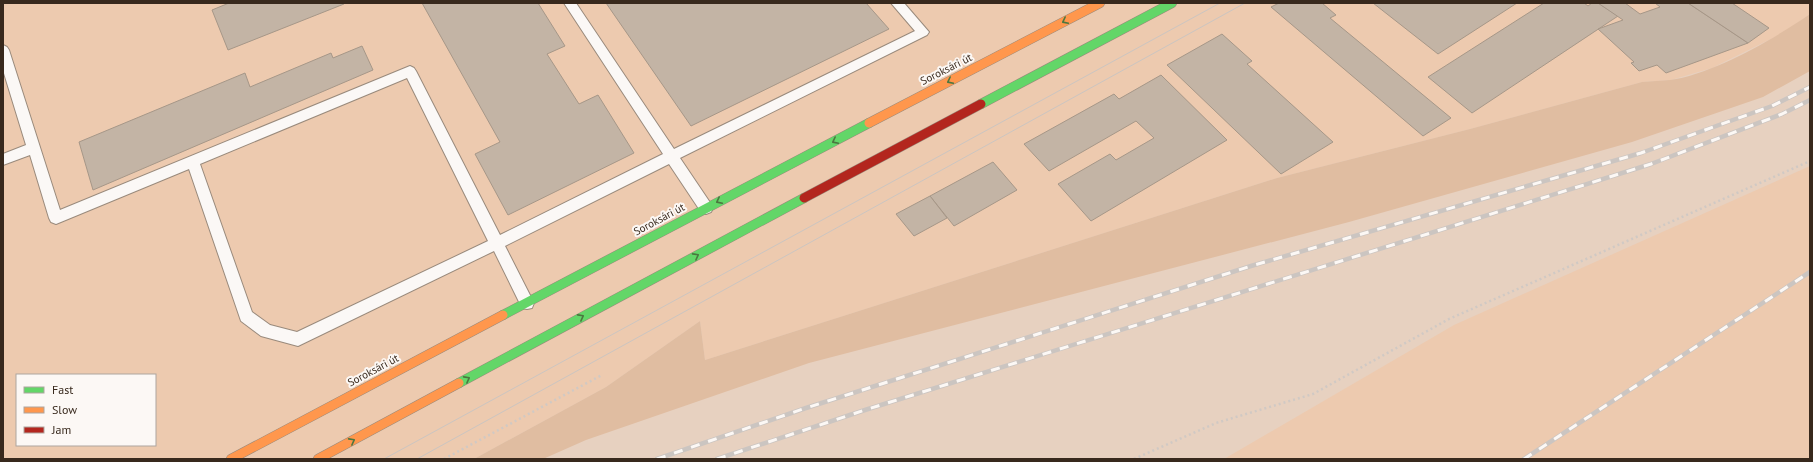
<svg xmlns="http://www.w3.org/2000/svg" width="1813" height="462" font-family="'PT Sans',sans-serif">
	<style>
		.built { fill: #edcaaf; fill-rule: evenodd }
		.green { fill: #e0bda1 }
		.building { fill: #c3b4a5; stroke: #a69788 }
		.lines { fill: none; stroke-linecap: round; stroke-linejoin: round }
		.lane-casing { stroke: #998a7c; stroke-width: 2 }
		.fast-casing { stroke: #998a7c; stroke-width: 10 }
		.slow-casing { stroke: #998a7c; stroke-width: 10 }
		.jam-casing { stroke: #998a7c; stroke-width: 10 }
		.path { stroke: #d0c9c4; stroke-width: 2.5; stroke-dasharray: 2 3; stroke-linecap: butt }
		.lane { fill: #fbf8f6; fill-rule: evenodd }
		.fast { stroke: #63d668; stroke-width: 9 }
		.slow { stroke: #ff974d; stroke-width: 9 }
		.jam { stroke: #b3261e; stroke-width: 9 }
		.tram { stroke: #cbc5c1; stroke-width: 1 }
		.rail-casing { stroke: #cbc5c1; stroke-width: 4.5 }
		.rail { stroke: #fcf8f5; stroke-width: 3; stroke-dasharray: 9; stroke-linecap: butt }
		.oneway { stroke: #4b773f }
		.labels { text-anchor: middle; stroke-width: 4; stroke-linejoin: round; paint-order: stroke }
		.street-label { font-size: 11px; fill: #38291d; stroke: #fcf8f5 }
	</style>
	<rect width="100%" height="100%" fill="#e7d1c0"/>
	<!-- built -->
	<g class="built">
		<path d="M3 3H1810V14L1783 33 1712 68 1671 80 1642 82 1470 129 1277 178 705 360 700 321 606 387 474 459H3ZM17 375H155V445H17Z"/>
		<path d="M1810 166V459H1224L1454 325Z"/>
	</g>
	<!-- green -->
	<path class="green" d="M1810 14V71L1763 97 1632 142 1349 222 809 363 586 440 543 459H474L606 387 700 321 705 360 1277 178 1470 129 1642 82C1651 81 1661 81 1670 80 1713 74 1774 39 1810 14Z"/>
	<!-- building -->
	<g class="building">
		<path d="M229 3H343L344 4 228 50 212 10Z"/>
		<path d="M422 3H538L565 46 547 54 579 104 598 95 634 153 508 215 475 154 500 142Z"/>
		<path d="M606 3H866L889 29 691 126Z"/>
		<path d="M1279 3H1322L1336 15 1330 18 1451 118 1423 136 1271 7Z"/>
		<path d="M1373 3H1517L1438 54Z"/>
		<path d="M1544 3H1584L1588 6 1592 3H1598L1618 16 1472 113 1428 77Z"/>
		<path d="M1598 3H1625L1640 14 1660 7 1655 3H1688L1748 43 1666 73 1657 65 1639 71 1631 63 1634 62 1598 29 1623 20Z"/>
		<path d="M1688 3H1732L1769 28 1748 43Z"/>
		<path d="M1222 34 1252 61 1247 64 1333 142 1281 174 1167 65Z"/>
		<path d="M362 46 373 70 93 190 79 142 245 73 250 87 331 53 333 58Z"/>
		<path d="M1161 75 1227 140 1091 221 1058 184 1110 154 1116 160 1154 138 1136 121 1049 171 1024 144 1114 94 1119 99Z"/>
		<path d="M993 162 1017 190 954 226 930 196Z"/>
		<path d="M930 196 947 218 914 236 896 214Z"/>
	</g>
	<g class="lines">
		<defs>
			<path id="lane" d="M564 3H576L674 149 915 31 891 3H904L929 32 927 35 680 158 711 204 713 208 711 212 706 214 701 212 669 164 505 246 534 303 532 308 527 309 522 308 494 251 298 346 261 336 241 321 189 169 56 224 51 222 49 218 30 155 3 165V154L26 145 3 70V45L7 47 9 50 60 210 410 66 414 68 416 71 500 235 663 154ZM407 78 488 241 297 332 270 325 252 312 200 164Z"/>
			<g id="fast">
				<path d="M981 104 1172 3"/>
				<path d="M503 315 869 123"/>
				<path d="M459 383 804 198"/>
			</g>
			<g id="slow">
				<path d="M869 123 1100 3"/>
				<path d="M231 459 503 315"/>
				<path d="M318 459 459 383"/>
			</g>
			<path id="jam" d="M804 198 981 104"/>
		</defs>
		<!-- lane casing -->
		<use href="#lane" class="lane-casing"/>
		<!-- fast casing -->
		<use href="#fast" class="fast-casing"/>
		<!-- slow casing -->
		<use href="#slow" class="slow-casing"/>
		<!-- jam casing -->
		<use href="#jam" class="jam-casing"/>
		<!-- path -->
		<g class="path">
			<path d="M444 459 602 375"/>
			<path d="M1134 459 1216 423 1313 394 1449 319 1810 161"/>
		</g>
		<!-- lane -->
		<use href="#lane" class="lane"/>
		<!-- fast -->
		<use href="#fast" class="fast"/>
		<!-- slow -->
		<use href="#slow" class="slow"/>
		<!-- jam -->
		<use href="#jam" class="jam"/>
		<!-- tram -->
		<g class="tram">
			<path d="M384 459 1220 3"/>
			<path d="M417 459 1245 3"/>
		</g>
		<defs>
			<g id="rail">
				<path d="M657 459 806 408 1251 266 1641 153 1772 106 1810 87"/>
				<path d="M717 459 865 410 1651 164 1782 114 1810 100"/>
				<path d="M1524 459 1810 272"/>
			</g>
		</defs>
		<!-- rail casing -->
		<use href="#rail" class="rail-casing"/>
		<!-- rail -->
		<use href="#rail" class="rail"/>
	</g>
	<!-- one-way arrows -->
	<defs><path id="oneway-chevron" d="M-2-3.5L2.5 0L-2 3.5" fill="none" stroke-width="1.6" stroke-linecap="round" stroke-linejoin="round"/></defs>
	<g class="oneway">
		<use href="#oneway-chevron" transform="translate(1065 21) rotate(153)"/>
		<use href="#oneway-chevron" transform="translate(950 81) rotate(153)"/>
		<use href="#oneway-chevron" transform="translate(835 141) rotate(153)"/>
		<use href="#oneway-chevron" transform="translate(719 201) rotate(153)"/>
		<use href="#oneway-chevron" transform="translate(696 256) rotate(-28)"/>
		<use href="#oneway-chevron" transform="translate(581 317) rotate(-28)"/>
		<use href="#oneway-chevron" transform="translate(467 379) rotate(-28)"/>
		<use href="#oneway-chevron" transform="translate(352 441) rotate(-28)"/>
	</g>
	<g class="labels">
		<!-- street labels -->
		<g class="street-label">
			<text transform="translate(946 69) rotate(-27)" y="4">Soroksári út</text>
			<text transform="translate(659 219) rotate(-28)" y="4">Soroksári út</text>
			<text transform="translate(373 370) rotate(-28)" y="4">Soroksári út</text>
		</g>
	</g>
	<!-- border -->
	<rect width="1813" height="462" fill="none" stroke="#38291d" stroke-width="8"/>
	<!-- legend -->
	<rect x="16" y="374" width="140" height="72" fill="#fcf8f5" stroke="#aea59f"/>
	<rect x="24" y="387" width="20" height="6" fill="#63d668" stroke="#aea59f"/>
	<text x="52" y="394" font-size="12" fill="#38291d">Fast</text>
	<rect x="24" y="407" width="20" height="6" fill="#ff974d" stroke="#aea59f"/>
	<text x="52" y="414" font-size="12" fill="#38291d">Slow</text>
	<rect x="24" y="427" width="20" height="6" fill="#b3261e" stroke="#aea59f"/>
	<text x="52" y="434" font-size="12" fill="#38291d">Jam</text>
</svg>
